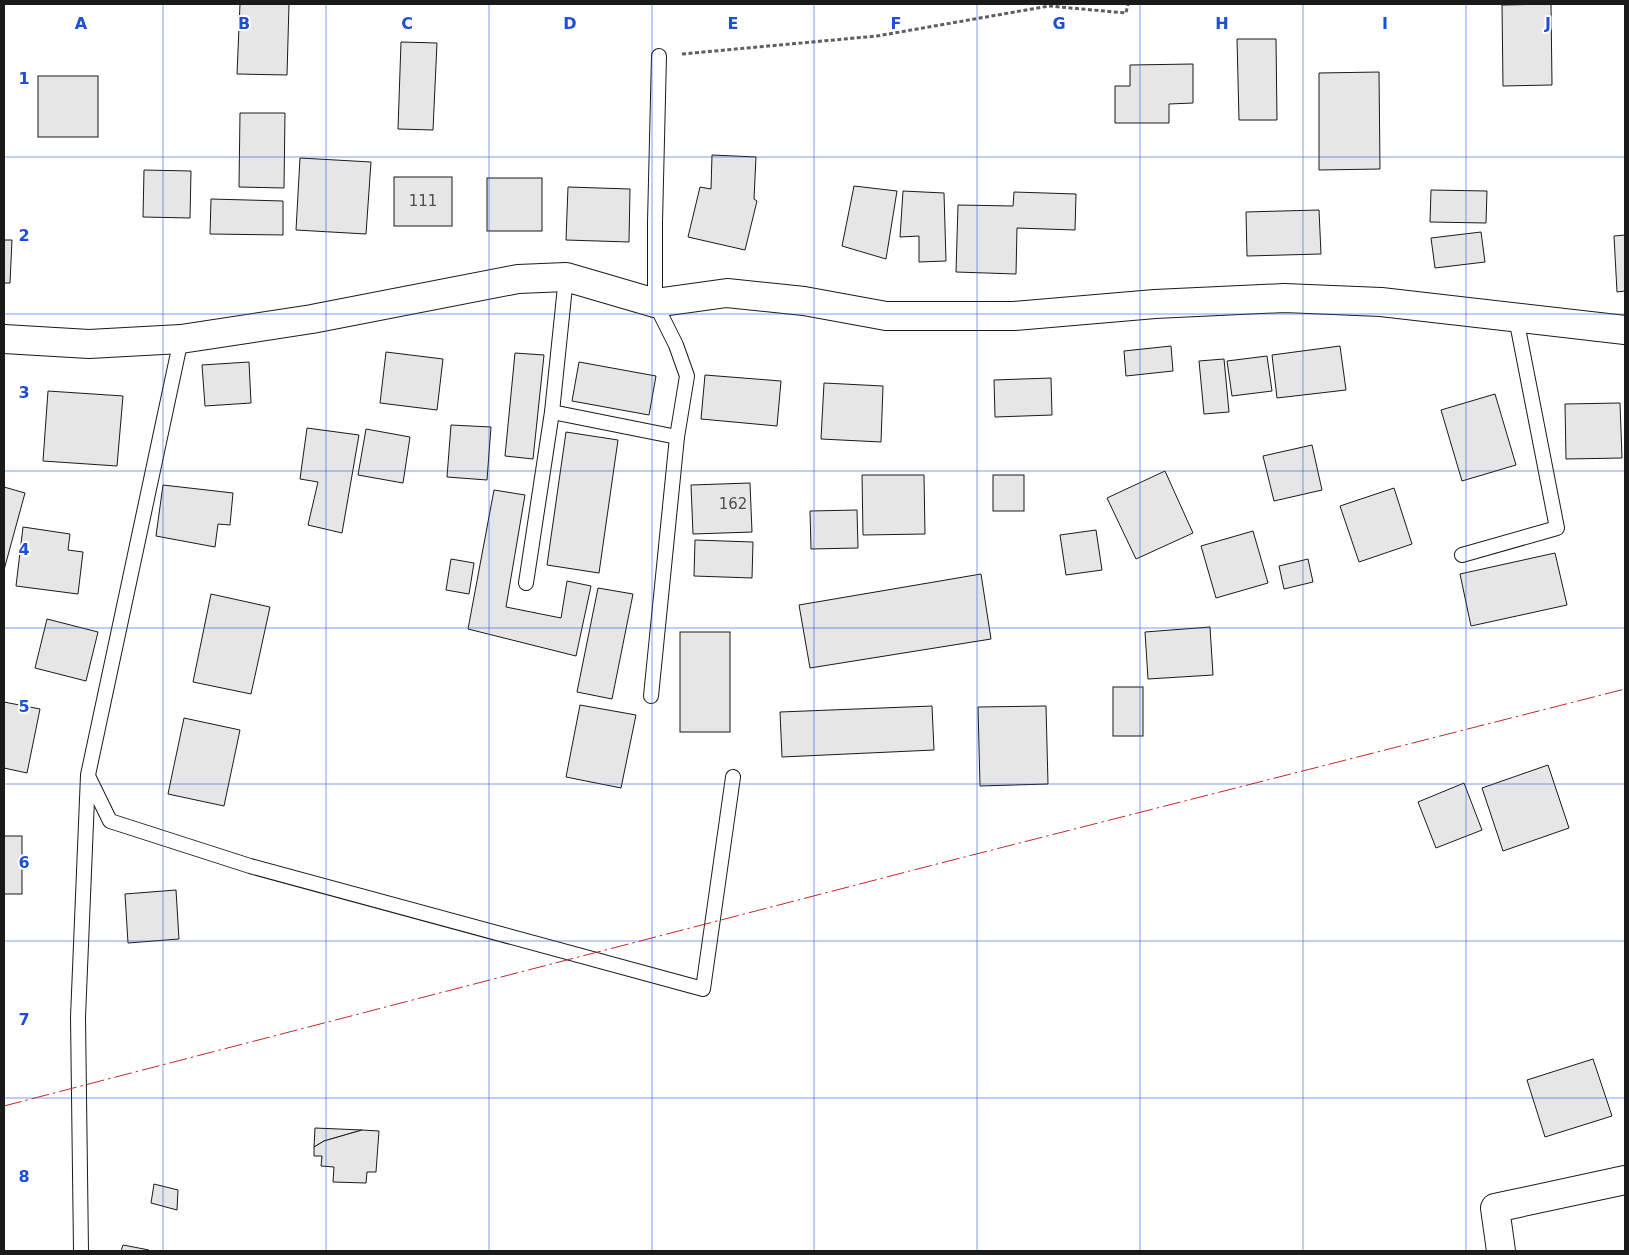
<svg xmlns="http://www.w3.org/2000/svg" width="1629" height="1255" font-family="'DejaVu Sans',sans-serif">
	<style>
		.building { fill: #e6e6e6; stroke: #1a1a1a }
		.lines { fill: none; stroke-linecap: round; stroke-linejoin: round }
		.lane-casing { stroke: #1a1a1a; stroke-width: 16 }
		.street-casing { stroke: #1a1a1a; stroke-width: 30 }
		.secondary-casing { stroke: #1a1a1a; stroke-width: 30 }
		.path { stroke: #5f5f5f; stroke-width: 3; stroke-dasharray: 4 2.5; stroke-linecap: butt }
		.lane { stroke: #fff; stroke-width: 14 }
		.street { stroke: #fff; stroke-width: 28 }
		.secondary { stroke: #fff; stroke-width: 28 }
		.power { stroke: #c62828; stroke-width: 1; stroke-dasharray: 18 4 2.5 4; stroke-linecap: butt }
		.grid { fill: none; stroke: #1d4ed8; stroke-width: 1; stroke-opacity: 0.55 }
		.labels { text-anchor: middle; stroke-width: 4; stroke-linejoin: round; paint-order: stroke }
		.number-label { font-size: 15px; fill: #4d4d4d }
		.grid-label { font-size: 16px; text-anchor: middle; font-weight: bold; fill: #1d4ed8; stroke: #fff; stroke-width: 4; stroke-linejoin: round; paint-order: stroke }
	</style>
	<rect width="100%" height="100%" fill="#fff"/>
	<!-- building -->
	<g class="building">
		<path d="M240 4H289L287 75 237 74Z"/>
		<path d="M1551 4 1552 85 1503 86 1502 5Z"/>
		<path d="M1237 39H1276L1277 120H1239Z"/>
		<path d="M401 42 437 43 433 130 398 129Z"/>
		<path d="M1193 64V103L1169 104V123H1115V86H1130V65Z"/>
		<path d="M1379 72 1380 169 1319 170V73Z"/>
		<rect x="38" y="76" width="60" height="61"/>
		<path d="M240 113H285L284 188 239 187Z"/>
		<path d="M712 155 756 157 754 199 757 201 745 250 688 237 700 187 711 189Z"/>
		<path d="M300 158 371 162 366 234 296 230Z"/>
		<path d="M144 170 191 171 190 218 143 217Z"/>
		<rect x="394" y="177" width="58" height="49"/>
		<rect x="487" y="178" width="55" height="53"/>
		<path d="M854 186 897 191 886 259 842 246Z"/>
		<path d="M568 187 630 189 629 242 566 240Z"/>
		<path d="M1431 190 1487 191 1486 223 1430 222Z"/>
		<path d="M903 191 944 193 946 261 919 262V236L900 237Z"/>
		<path d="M1014 192 1076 194 1075 230 1017 228 1016 274 956 272 958 205 1013 206Z"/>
		<path d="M211 199 283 201V235L210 234Z"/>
		<path d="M1319 210 1321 254 1247 256 1246 212Z"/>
		<path d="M1481 232 1485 262 1435 268 1431 238Z"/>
		<path d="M1625 235V291L1617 292 1614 236Z"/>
		<path d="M4 240H12L10 283H4Z"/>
		<path d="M1171 346 1173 371 1126 376 1124 351Z"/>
		<path d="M1340 346 1346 390 1277 398 1272 355Z"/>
		<path d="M386 352 443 359 437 410 380 403Z"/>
		<path d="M515 353 544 355 533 459 505 456Z"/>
		<path d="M1267 356 1272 391 1232 396 1227 361Z"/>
		<path d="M1224 359 1229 412 1204 414 1199 361Z"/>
		<path d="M249 362 251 403 205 406 202 365Z"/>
		<path d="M579 362 656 376 649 415 572 401Z"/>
		<path d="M705 375 781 381 777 426 701 419Z"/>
		<path d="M1051 378 1052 415 995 417 994 380Z"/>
		<path d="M824 383 883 386 881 442 821 439Z"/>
		<path d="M48 391 123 396 117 466 43 461Z"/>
		<path d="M1495 394 1516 465 1462 481 1441 410Z"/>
		<path d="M1620 403 1622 458 1566 459 1565 404Z"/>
		<path d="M451 425 491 427 487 480 447 477Z"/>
		<path d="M307 428 359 435 342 533 308 525 318 482 300 479Z"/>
		<path d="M366 429 410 437 403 483 358 475Z"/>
		<path d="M566 432 618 440 599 573 547 565Z"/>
		<path d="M1312 445 1322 490 1274 501 1263 456Z"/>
		<path d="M1165 471 1193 533 1136 559 1107 498Z"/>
		<path d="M862 475H924L925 534 863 535Z"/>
		<rect x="993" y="475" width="31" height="36"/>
		<path d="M750 483 752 532 693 534 691 485Z"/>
		<path d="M163 485 233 493 230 525 218 524 215 547 156 536Z"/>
		<path d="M4 487 25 493 4 570Z"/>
		<path d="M1394 488 1412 544 1359 562 1340 506Z"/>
		<path d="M494 490 525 495 506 607 561 618 567 581 591 586 576 656 468 629Z"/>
		<path d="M857 510 858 548 811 549 810 511Z"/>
		<path d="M23 527 70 534 68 550 83 552 78 594 16 586Z"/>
		<path d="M1096 530 1102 570 1066 575 1060 535Z"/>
		<path d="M1253 531 1268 583 1216 598 1201 546Z"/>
		<path d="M695 540 753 542 752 578 694 576Z"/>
		<path d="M1555 553 1567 605 1471 626 1460 574Z"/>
		<path d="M451 559 474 563 469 594 446 590Z"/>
		<path d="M1308 559 1313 582 1284 589 1279 566Z"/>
		<path d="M981 574 991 639 810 668 799 605Z"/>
		<path d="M598 588 633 594 612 699 577 692Z"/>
		<path d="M211 594 270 607 251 694 193 682Z"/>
		<path d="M47 619 98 632 86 681 35 668Z"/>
		<path d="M1210 627 1213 675 1148 679 1145 632Z"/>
		<rect x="680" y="632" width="50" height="100"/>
		<rect x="1113" y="687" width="30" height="49"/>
		<path d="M4 702 40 709 27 773 4 768Z"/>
		<path d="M580 705 636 715 621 788 566 777Z"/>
		<path d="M932 706 934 750 782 757 780 712Z"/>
		<path d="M1046 706 1048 784 980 786 978 707Z"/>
		<path d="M184 718 240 730 224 806 168 794Z"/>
		<path d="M1548 765 1569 828 1503 851 1482 788Z"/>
		<path d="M1464 783 1482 830 1436 848 1418 802Z"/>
		<rect x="4" y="836" width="18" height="58"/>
		<path d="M176 890 179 939 128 943 125 894Z"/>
		<path d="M1593 1059 1612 1116 1545 1137 1527 1080Z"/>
		<path d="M315 1128 362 1130 324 1141 314 1147Z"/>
		<path d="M362 1130 379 1131 376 1172H367L366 1183 333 1182 334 1167 321 1166 322 1156H314V1147L324 1141Z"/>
		<path d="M154 1184 178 1190 177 1210 151 1203Z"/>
		<path d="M123 1245 149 1250V1251H121Z"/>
	</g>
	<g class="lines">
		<defs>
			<g id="lane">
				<path d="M566 277 552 412 677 437"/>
				<path d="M1462 555 1557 528 1516 318"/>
				<path d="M526 583 552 412"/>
				<path d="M651 696 677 437 687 376 676 345 655 303V222L659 56"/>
				<path d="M89 778 110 821 250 866 703 989 733 777"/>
				<path d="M81 1251 78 1017 88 775 181 339"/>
			</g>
			<path id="street" d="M1501 1251 1495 1208 1625 1180"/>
			<path id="secondary" d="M4 339 89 344 181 339 312 319 518 279 566 277 655 303 727 293 804 301 886 316H1014L1155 304 1284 298 1381 302 1625 330"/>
		</defs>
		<!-- lane casing -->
		<use href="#lane" class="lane-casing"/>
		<!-- street casing -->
		<use href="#street" class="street-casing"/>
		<!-- secondary casing -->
		<use href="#secondary" class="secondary-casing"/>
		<!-- path -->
		<path class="path" d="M682 54 877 36 1049 6 1126 13 1128 4"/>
		<!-- lane -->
		<use href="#lane" class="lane"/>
		<!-- street -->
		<use href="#street" class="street"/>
		<!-- secondary -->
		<use href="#secondary" class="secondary"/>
		<!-- power -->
		<path class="power" d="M4 1106 933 865 1625 689"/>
	</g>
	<!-- grid -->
	<path class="grid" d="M163 4V1251M326 4V1251M489 4V1251M652 4V1251M814 4V1251M977 4V1251M1140 4V1251M1303 4V1251M1466 4V1251M4 157H1625M4 314H1625M4 471H1625M4 628H1625M4 784H1625M4 941H1625M4 1098H1625"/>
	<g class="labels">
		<!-- number labels -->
		<g class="number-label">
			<text x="423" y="206">111</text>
			<text x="733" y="509">162</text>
		</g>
	</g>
	<g class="grid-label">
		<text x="81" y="29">A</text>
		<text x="244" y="29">B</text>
		<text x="407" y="29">C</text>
		<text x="570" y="29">D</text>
		<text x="733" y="29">E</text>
		<text x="896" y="29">F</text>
		<text x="1059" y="29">G</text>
		<text x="1222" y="29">H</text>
		<text x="1385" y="29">I</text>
		<text x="1548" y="29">J</text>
		<text x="24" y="84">1</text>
		<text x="24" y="241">2</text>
		<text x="24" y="398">3</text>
		<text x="24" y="555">4</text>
		<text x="24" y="712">5</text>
		<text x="24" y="868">6</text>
		<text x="24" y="1025">7</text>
		<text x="24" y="1182">8</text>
	</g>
	<!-- border -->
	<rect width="1629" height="1255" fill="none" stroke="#1a1a1a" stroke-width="10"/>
</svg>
